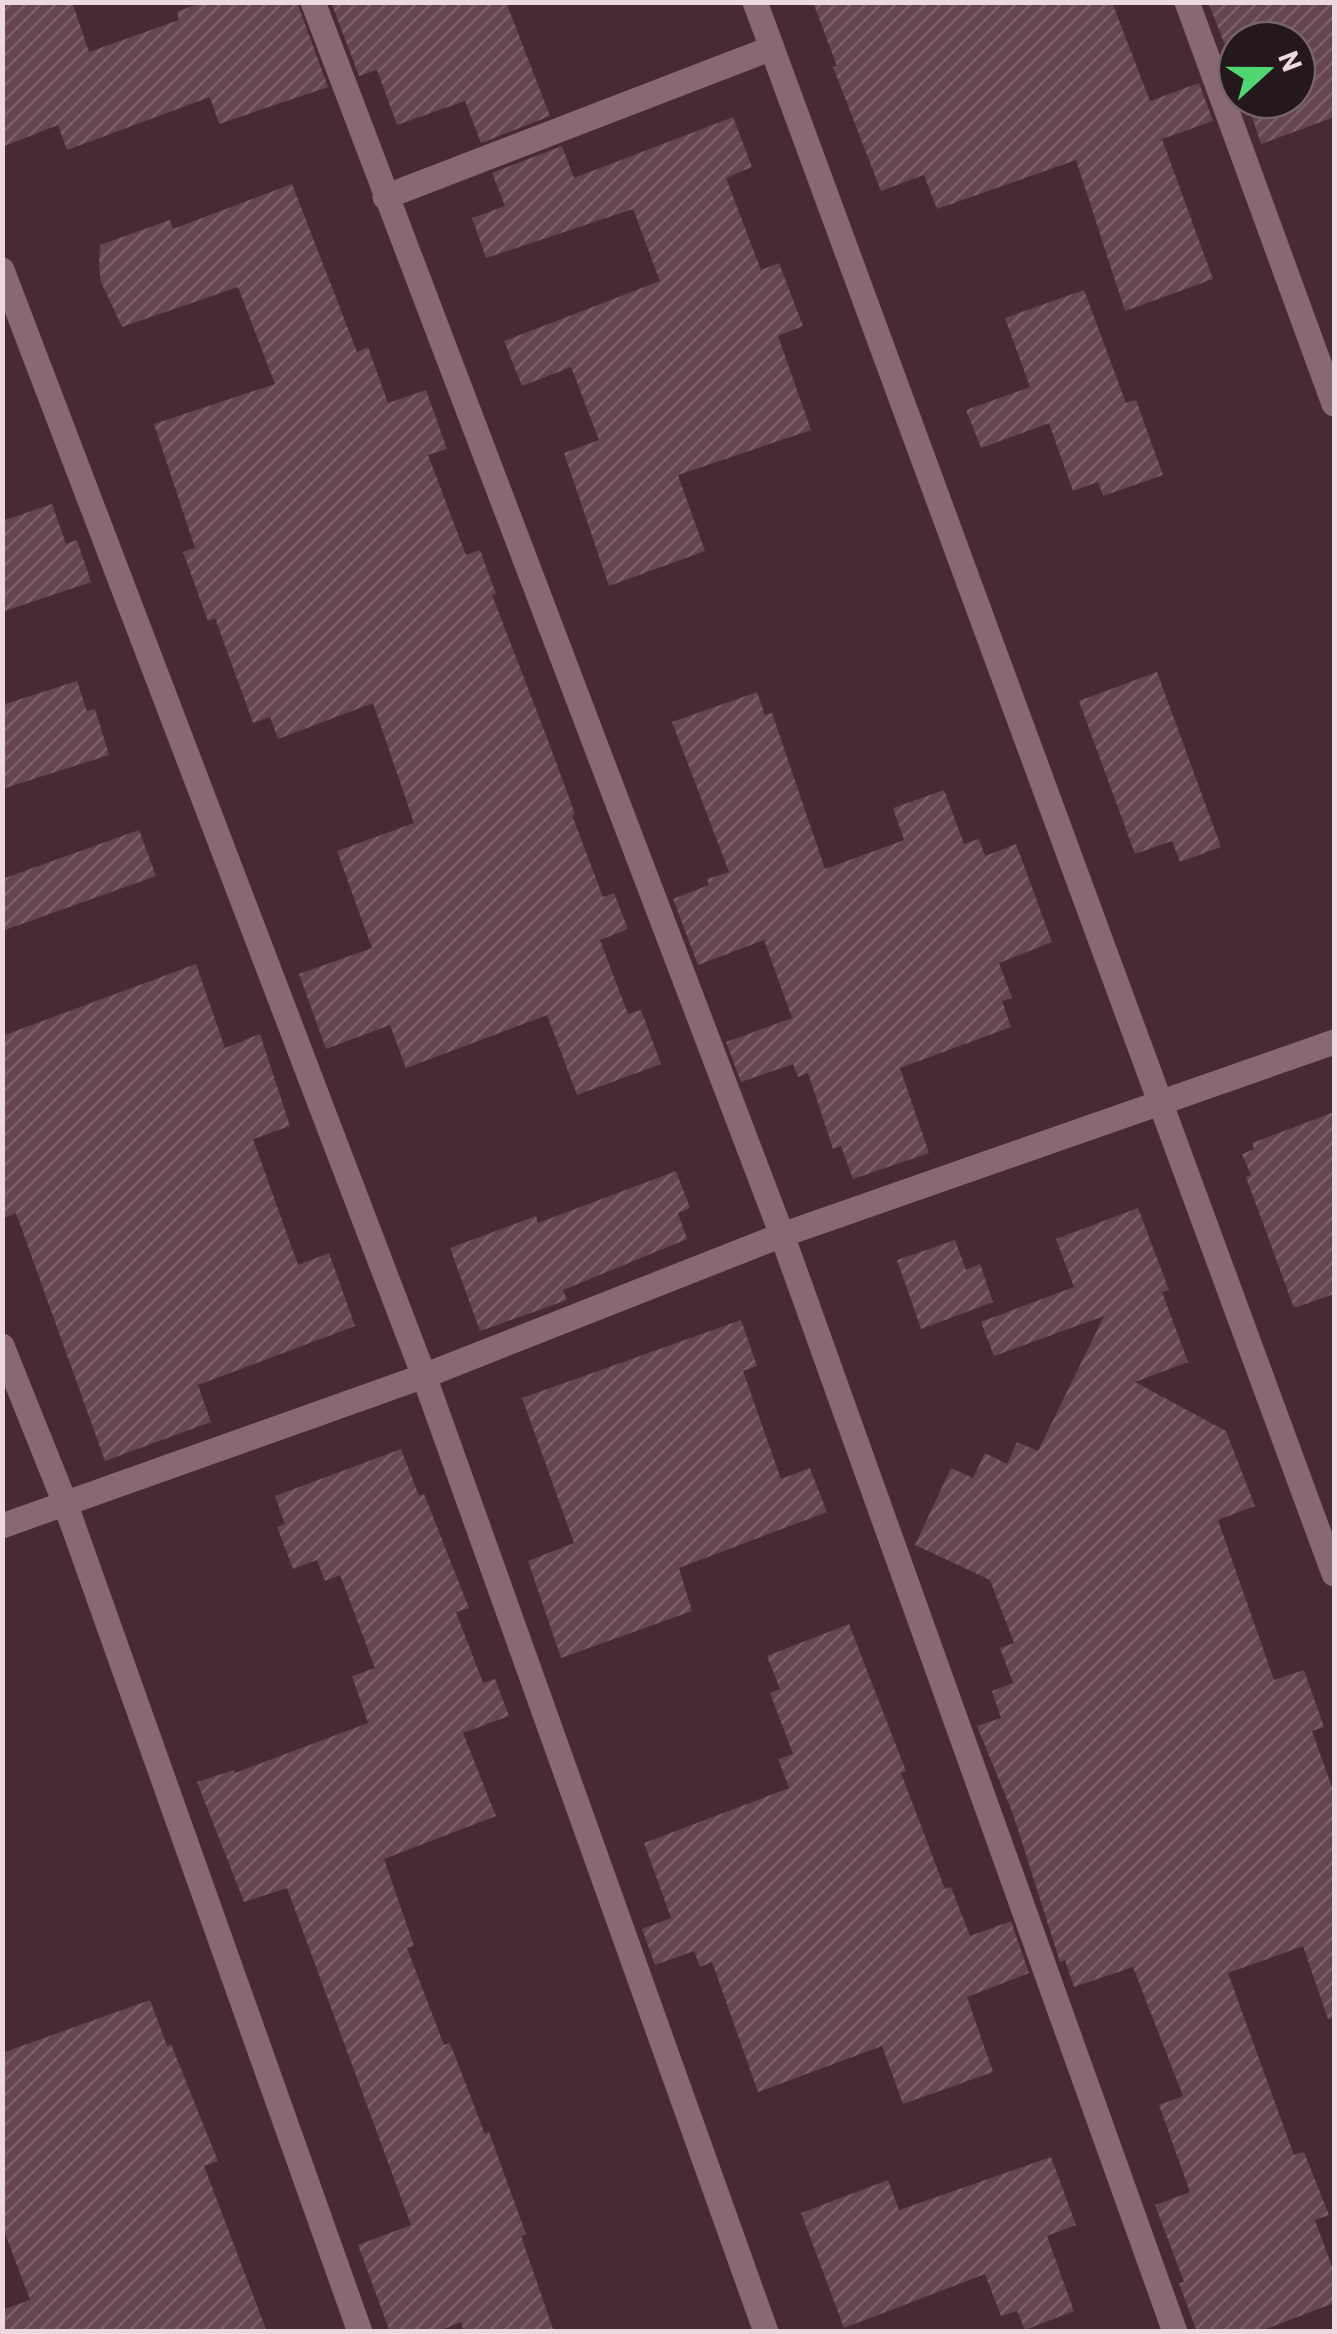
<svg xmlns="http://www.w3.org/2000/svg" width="1337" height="2334" font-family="Barlow,sans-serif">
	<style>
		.building { fill: url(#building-hatch) }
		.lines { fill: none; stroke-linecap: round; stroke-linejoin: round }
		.minor { stroke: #8a6872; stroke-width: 25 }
	</style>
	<defs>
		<pattern id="building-hatch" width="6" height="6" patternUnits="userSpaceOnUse" patternTransform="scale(2.5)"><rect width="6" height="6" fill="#65454f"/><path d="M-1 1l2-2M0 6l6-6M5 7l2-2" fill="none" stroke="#7b5f68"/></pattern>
	</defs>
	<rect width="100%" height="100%" fill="#482a34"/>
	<!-- building -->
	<g class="building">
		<path d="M2 2H72L89 52 179 20 177 12 203 2H297L328 87 219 124 210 97 67 150 58 125 2 147Z"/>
		<path d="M331 2H506L550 116 481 143 465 101 397 125 377 70 359 76Z"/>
		<path d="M813 2H1112L1150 101 1199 83 1213 121 1162 139 1213 279 1125 311 1076 160 937 209 924 175 881 191 833 67 837 66Z"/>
		<path d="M1208 2H1334V117L1261 144 1249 108 1244 110 1240 100H1297V40H1237V91L1230 72 1235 70Z"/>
		<path d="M733 117 752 167 726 178 761 270 779 263 803 326 778 336 811 430 678 475 705 551 609 586 564 453 599 440 571 367 522 386 504 341 660 281 633 209 486 258 472 218 505 206 492 173 562 146 574 178Z"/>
		<path d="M292 184 357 352 368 347 388 403 426 390 447 449 428 455 466 555 480 550 496 594 492 595 546 735 575 814 572 815 603 897 614 893 628 929 600 940 628 1014 641 1010 661 1064 577 1095 547 1015 406 1068 390 1025 326 1049 299 974 372 948 337 851 414 823 373 703 278 739 270 717 253 723 215 618 208 621 183 552 195 548 154 424 275 384 238 287 122 327 101 282 99 267 100 245 170 220 173 229Z"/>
		<path d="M1084 290 1126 403 1136 400 1163 475 1103 496 1098 482 1073 491 1049 423 981 448 966 410 1030 387 1005 318Z"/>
		<path d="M52 504 66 544 77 540 91 582 2 612V521Z"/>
		<path d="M1157 672 1221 847 1180 862 1172 841 1135 854 1079 701Z"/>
		<path d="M77 681 87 711 95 709 109 755 2 789V705Z"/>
		<path d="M757 692 765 715 772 713 825 869 904 840 893 808 944 790 964 844 979 839 985 856 1016 844 1052 942 999 963 1012 998 1002 1001 1011 1027 900 1068 929 1153 853 1179 841 1146 833 1149 808 1073 798 1077 793 1064 741 1082 726 1042 792 1018 764 940 698 965 673 899 709 885 707 879 729 872 672 722Z"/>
		<path d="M139 830 156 876 2 931V879Z"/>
		<path d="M196 964 225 1048 260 1034 290 1126 253 1139 298 1265 329 1253 355 1326 198 1385 211 1422 105 1461 16 1213 2 1219V1036Z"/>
		<path d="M1334 1112V1294L1294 1308 1246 1177 1251 1175 1242 1154 1254 1149 1252 1143Z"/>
		<path d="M676 1171 690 1208 678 1213 687 1239 563 1290 567 1300 480 1331 450 1248 536 1216 538 1223Z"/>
		<path d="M1138 1208 1169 1290 1162 1292 1188 1362 1135 1382 1226 1431 1255 1506 1218 1520 1274 1680 1304 1670 1324 1727 1312 1731 1334 1793V2018L1328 2019 1303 1946 1228 1973 1294 2155 1304 2152 1329 2215 1315 2220 1334 2272V2303L1258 2332H1197L1179 2283 1184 2282 1155 2205 1190 2192 1159 2105 1183 2096 1133 1967 1074 1987 1065 1960 1060 1962 1013 1814 977 1726 1001 1718 992 1691 1013 1683 1000 1648 1014 1643 990 1580 915 1545 951 1468 973 1478 985 1453 1007 1464 1017 1442 1038 1451 1104 1316 994 1356 981 1322 1074 1287 1056 1239Z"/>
		<path d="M955 1240 966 1270 980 1264 993 1302 921 1329 897 1260Z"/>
		<path d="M741 1320 757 1366 743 1371 781 1479 810 1468 827 1512 679 1568 692 1611 561 1658 528 1561 574 1543 522 1398Z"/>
		<path d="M401 1449 419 1496 424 1494 469 1608 456 1612 483 1683 495 1679 509 1716 463 1733 496 1816 384 1859 414 1946 407 1948 444 2045 450 2043 485 2134 489 2132 526 2234 521 2236 554 2332H464L461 2322 437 2332H390L358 2245 411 2225 287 1888 244 1902 197 1782 234 1770 235 1773 368 1723 352 1676 375 1668 340 1575 325 1581 317 1560 293 1569 277 1527 285 1524 275 1496Z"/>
		<path d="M849 1624 906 1771 901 1773 945 1889 951 1887 970 1936 1011 1921 1029 1973 967 1997 993 2072 903 2104 882 2046 758 2092 712 1962 700 1967 694 1951 655 1965 642 1929 671 1918 644 1843 789 1788 778 1759 793 1754 770 1693 780 1689 767 1656Z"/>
		<path d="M150 2000 167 2046 171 2044 218 2161 204 2166 267 2332H2V2310L30 2300 2 2225V2053Z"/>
		<path d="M1051 2157 1076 2225 1047 2236 1074 2311 1025 2330 1017 2311 1001 2316 985 2274 844 2328 801 2213 888 2180 899 2210Z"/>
	</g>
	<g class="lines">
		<!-- minor -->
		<g class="minor">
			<path d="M313 2 782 1235 1175 2332"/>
			<path d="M755 2 1334 1574"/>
			<path d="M1187 2 1334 404"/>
			<path d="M385 197 772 48"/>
			<path d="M2 270 424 1376 766 2332"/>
			<path d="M2 1346 65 1503 360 2332"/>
			<path d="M2 1526 424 1376 782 1235 1334 1042"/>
		</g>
	</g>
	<!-- border -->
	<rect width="1337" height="2334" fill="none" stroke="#ecd8de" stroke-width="10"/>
	<!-- north arrow -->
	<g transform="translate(1267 70) rotate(69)"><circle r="48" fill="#25181c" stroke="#75656a" stroke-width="2.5"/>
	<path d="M0-8L18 38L0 25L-18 38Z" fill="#51d674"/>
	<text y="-15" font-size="28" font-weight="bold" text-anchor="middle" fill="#ecd8de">N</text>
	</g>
</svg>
